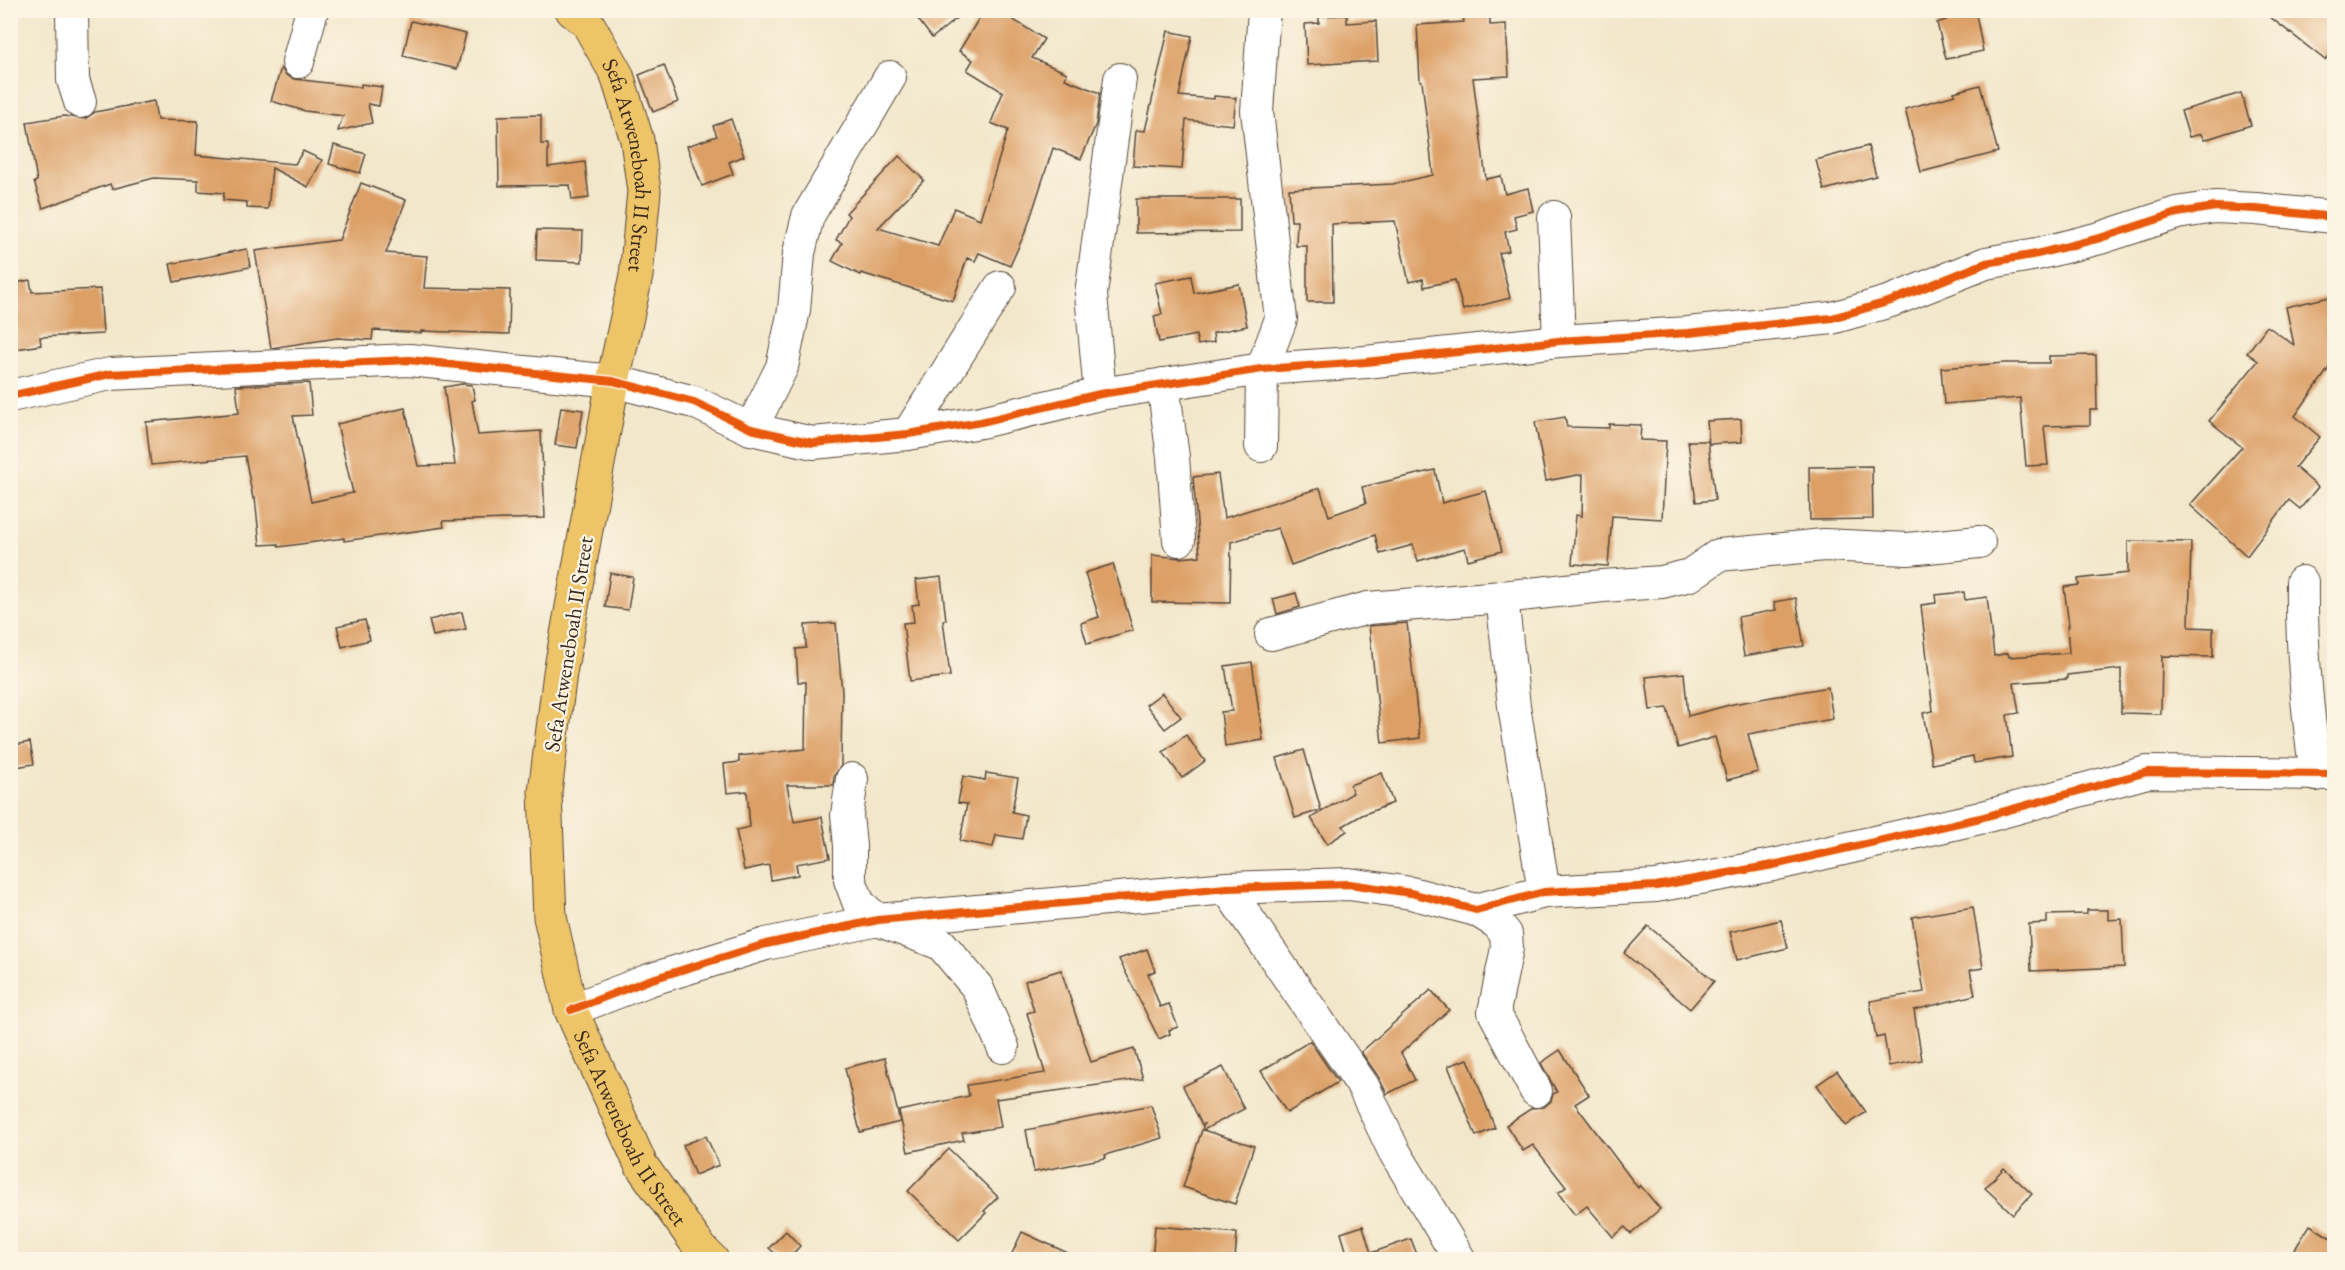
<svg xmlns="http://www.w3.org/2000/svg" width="2345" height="1270" font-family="'EB Garamond',serif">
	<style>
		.building { fill: #dc9f65 }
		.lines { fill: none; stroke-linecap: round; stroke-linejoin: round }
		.minor-casing { stroke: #564638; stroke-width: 34 }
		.major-casing { stroke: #564638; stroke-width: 35 }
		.minor { stroke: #fff; stroke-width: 32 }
		.major { stroke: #eec469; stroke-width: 33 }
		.cycleway-casing { stroke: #fcf5e5; stroke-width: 11 }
		.cycleway { stroke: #e8590c; stroke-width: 8 }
		.labels { text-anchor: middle; stroke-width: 4.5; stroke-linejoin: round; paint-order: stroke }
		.street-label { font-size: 22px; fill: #3b2a1e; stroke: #fcf5e5 }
	</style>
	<rect width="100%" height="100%" fill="#fcf5e5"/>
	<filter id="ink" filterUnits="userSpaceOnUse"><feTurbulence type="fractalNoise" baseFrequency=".0167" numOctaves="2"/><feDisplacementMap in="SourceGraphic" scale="12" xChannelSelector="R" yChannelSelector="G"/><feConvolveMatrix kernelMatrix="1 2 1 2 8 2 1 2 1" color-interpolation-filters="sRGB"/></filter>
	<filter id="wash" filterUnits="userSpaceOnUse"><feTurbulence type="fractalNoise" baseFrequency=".008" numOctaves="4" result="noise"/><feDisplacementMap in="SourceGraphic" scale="24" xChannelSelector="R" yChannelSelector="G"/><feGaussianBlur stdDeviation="1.35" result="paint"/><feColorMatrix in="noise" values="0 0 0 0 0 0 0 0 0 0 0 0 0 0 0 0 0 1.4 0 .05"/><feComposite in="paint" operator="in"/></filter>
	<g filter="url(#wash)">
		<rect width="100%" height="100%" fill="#f2e7cb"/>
		<g id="blocks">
			<!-- building -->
			<g class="building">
				<path d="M911 10H967L932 38Z"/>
				<path d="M984 10H998L1044 39 1032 58 1067 73 1065 79 1100 93 1096 124 1081 159 1053 148 1027 228 1010 266 979 253 975 261 967 258 953 301 861 273 860 275 832 261 842 243 836 240 849 216 846 213 899 156 924 180 878 228 938 246 954 208 980 219 1008 130 991 123 1003 92 967 70 973 60 959 51Z"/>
				<path d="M1944 10H1964L1965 16 1976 14 1983 51 1946 59 1937 23 1946 20Z"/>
				<path d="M2261 10H2334V48L2325 60Z"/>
				<path d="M1347 15V23L1376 21 1378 61 1307 65 1305 24 1319 23V16Z"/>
				<path d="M1490 15V25L1506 24 1509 76 1473 78 1486 179 1501 176 1505 194 1528 188 1533 211 1514 216 1517 229 1505 232 1509 251 1499 253 1510 298 1463 310 1455 280 1424 287 1423 279 1409 282 1395 221 1332 224 1333 302H1307V246H1296L1297 221H1291L1289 189 1393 184 1433 175 1422 81H1420L1417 25 1464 22 1463 17Z"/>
				<path d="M411 21 466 34 457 69 403 56Z"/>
				<path d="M1168 31 1192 36 1179 96 1214 99V96L1236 98 1233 125 1186 120 1182 169 1133 166 1136 130 1145 131Z"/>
				<path d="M664 65 678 102 653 112 639 75Z"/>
				<path d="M281 68 286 75 294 79 361 87V84L382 87 379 106 368 104 372 123 338 131 343 116 305 111 271 101Z"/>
				<path d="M1980 85 1998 152 1921 172 1905 109 1955 95 1954 92Z"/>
				<path d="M2241 93 2251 125 2204 140 2201 134 2189 137 2181 111Z"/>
				<path d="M154 101 157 120 198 121 196 155 295 164 303 151 322 160 308 187 272 168 268 209 247 208V202L223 200 224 193 198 191V180L154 178 112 189 110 184 43 208 34 182 37 181 27 122 64 116 85 119 95 112Z"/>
				<path d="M541 115V144H548V167L585 162 589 198 572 200 570 185 499 186 498 116Z"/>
				<path d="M731 119 744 156 729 162 733 174 702 186 687 146 717 136 713 126Z"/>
				<path d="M334 145 366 154 360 173 329 164Z"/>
				<path d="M1868 146 1876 176 1824 190 1816 160Z"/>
				<path d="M361 183 406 200 386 253 427 256 424 288 510 290 509 334 421 331V333L373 330 372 340 337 338 271 348 255 251 339 240Z"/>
				<path d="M1136 199H1240V232L1136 233Z"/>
				<path d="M537 230 583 231 582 262 536 260Z"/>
				<path d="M247 249 250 267 174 282 170 264Z"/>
				<path d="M1191 276 1194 293 1239 284 1247 326 1213 333 1214 342 1198 345 1196 335 1159 342 1154 316 1162 314 1155 283Z"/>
				<path d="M30 280 32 292 100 289 103 334 40 337 41 345 10 350V284Z"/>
				<path d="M2334 296V361L2295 416 2320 437 2295 467 2318 487 2300 509 2289 500 2247 556 2190 505 2242 447 2209 421 2258 361 2247 353 2267 326 2294 345 2286 307Z"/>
				<path d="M2096 355 2097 410H2090V425L2044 426 2048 465 2026 466 2020 398 1944 404 1941 368 2005 363H2049V356Z"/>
				<path d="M309 383 312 415 293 416 311 502 353 493 337 424 405 408 418 466 455 465 444 387 462 384 472 385 475 400 472 401 478 435 541 431 545 518 443 521 444 527 344 541V538L279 547 278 544 260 545 255 498 253 499 245 456 151 465 146 422 239 413 236 386Z"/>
				<path d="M561 407 583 410 577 448 555 445Z"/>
				<path d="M1565 417 1567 427 1609 428V424L1641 425 1640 440 1666 441 1662 519 1612 516 1608 566 1572 564 1576 515 1582 516 1583 474 1546 481 1535 422Z"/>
				<path d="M1741 419 1742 442 1709 444 1707 421Z"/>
				<path d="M1688 441H1708L1715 500 1696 502Z"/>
				<path d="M1872 466 1873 519 1810 520 1809 467Z"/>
				<path d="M1435 470 1442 503 1486 491 1502 551 1468 560 1465 548 1418 561 1413 545 1380 554 1375 535 1291 565 1278 528 1231 542 1230 603 1152 602V555L1180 558 1200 556 1193 477 1218 474 1224 518 1320 488 1329 516 1366 503 1362 487Z"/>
				<path d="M2128 541 2191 542 2189 627 2213 628V657L2162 656 2161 714 2121 713V669L2067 675V679L2014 683 2019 713 2007 715 2012 757 1974 763 1973 756 1932 764 1923 713 1933 711 1921 605 1936 603 1935 595 1964 592 1965 600 1987 597 1994 656 2008 653 2009 657 2069 653 2067 626H2069L2064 587 2079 585 2078 579 2128 573Z"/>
				<path d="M1113 564 1133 630 1087 644 1081 623 1099 617 1085 573Z"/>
				<path d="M610 573 633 577 628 610 605 607Z"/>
				<path d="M941 577 946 620H943L950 676 910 681 903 623 914 622 912 605 919 604 916 580Z"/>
				<path d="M1296 593 1300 607 1277 614 1273 599Z"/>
				<path d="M1796 598 1804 646 1744 656 1738 617 1776 610 1774 602Z"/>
				<path d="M462 612 466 629 433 636 429 620Z"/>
				<path d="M365 620 370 640 342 647 337 626Z"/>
				<path d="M836 623 842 692 841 766 834 776 833 785H787L794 822 822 817 830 858 796 864 798 875 771 880 769 865 744 870 736 830 750 827 747 791 727 793 724 764 739 762V756L805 749 806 682H798L796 649 806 648 805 625Z"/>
				<path d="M1407 623 1420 738 1382 743 1369 626Z"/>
				<path d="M1252 662 1263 740 1225 746 1221 712 1232 711 1225 666Z"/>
				<path d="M1684 673 1688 716 1733 704 1828 687 1833 719 1748 734 1758 772 1727 780 1715 737 1678 748 1667 708 1650 710 1646 677Z"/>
				<path d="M1162 693 1181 717 1165 729 1146 705Z"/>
				<path d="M1186 735 1205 761 1182 778 1163 752Z"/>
				<path d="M30 742 34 764 10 768V746Z"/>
				<path d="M1304 750 1321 810 1295 818 1277 758Z"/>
				<path d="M986 773 1018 778 1012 812 1026 815 1022 839 996 835 993 847 960 841 967 804 958 803 963 776 985 780Z"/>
				<path d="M1382 773 1393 803 1362 815 1343 826 1347 831 1327 844 1311 818 1353 793 1350 785Z"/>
				<path d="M1973 907 1983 968 1970 970 1975 995 1914 1010 1922 1060 1889 1066 1884 1036 1876 1038 1870 1001 1924 992 1912 917Z"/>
				<path d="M2087 910H2108V920L2122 919 2124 967 2031 971 2029 924 2047 923V915L2087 914Z"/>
				<path d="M1781 920 1788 948 1737 960 1730 932Z"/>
				<path d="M1648 926 1714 981 1690 1009 1624 953Z"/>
				<path d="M1147 949 1155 971 1148 974 1160 1007 1169 1004 1178 1027 1169 1030 1170 1034 1159 1039 1119 959Z"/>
				<path d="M1061 970 1091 1062 1134 1049 1143 1079 996 1099 1001 1127 962 1133 964 1140 908 1152 899 1111 969 1096 967 1085 1045 1073 1027 1013 1034 1011 1025 981Z"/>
				<path d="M1431 990 1449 1010 1401 1053 1415 1080 1387 1094 1378 1076 1361 1052Z"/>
				<path d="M1310 1041 1338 1082 1287 1113 1261 1071Z"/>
				<path d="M1560 1050 1589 1095 1575 1104 1638 1188 1640 1185 1660 1209 1631 1234 1625 1227 1613 1237 1587 1206 1575 1215 1558 1193 1566 1187 1533 1145 1523 1151 1506 1125 1532 1108 1544 1107 1551 1101 1553 1094 1557 1092 1541 1063Z"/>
				<path d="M885 1058 900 1122 860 1132 845 1068Z"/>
				<path d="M1468 1059 1495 1128 1476 1136 1448 1066Z"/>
				<path d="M1223 1067 1244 1109 1203 1130 1254 1146 1235 1204 1183 1187 1204 1124 1202 1125 1183 1086Z"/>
				<path d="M1837 1071 1866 1112 1846 1126 1817 1085Z"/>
				<path d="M1151 1105 1162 1138 1105 1155 1106 1158 1034 1172 1026 1130Z"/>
				<path d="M706 1136 719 1165 695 1175 683 1145Z"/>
				<path d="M949 1149 998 1197 984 1211 986 1213 959 1240 908 1191Z"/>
				<path d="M2004 1168 2032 1194 2013 1214 1985 1188Z"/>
				<path d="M2310 1225 2334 1240V1260H2288Z"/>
				<path d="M1155 1226 1237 1233 1235 1260H1152Z"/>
				<path d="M1363 1226 1371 1253 1411 1239 1419 1260H1349L1341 1233Z"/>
				<path d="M786 1231 800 1246 787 1260H782L769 1248Z"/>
				<path d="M1022 1232 1083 1260H1009Z"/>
			</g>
		</g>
	</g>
	<g filter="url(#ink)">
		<use href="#blocks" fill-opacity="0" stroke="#564638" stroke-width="1.5"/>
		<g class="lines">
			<defs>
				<g id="minor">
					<path d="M72 10 73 80 80 102"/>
					<path d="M298 62 312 10"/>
					<path d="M1554 217 1559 341"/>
					<path d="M1163 384 1173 457 1179 540"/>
					<path d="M1100 394 1091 294 1120 79"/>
					<path d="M10 396 110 374 409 360 613 381 694 402 751 429 813 443 908 434 981 422 1100 394 1262 369 1366 362 1559 341 1688 333 1832 318 1891 301 1986 263 2037 254 2100 238 2177 213 2215 207 2256 209 2334 217"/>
					<path d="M751 429 782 367 794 310 799 253 808 216 890 77"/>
					<path d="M908 434 1000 287"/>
					<path d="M1261 446 1262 369 1281 319 1257 111 1264 10"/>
					<path d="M2302 582C2301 647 2307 711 2316 775"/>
					<path d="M1502 597 1514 706 1544 892"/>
					<path d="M1271 634 1368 608 1502 597 1603 586 1662 582 1690 575 1719 555 1824 545 1908 549 1979 542"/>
					<path d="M852 779 847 815 850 846V880L859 904 878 920 941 944 977 987 1003 1047"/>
					<path d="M1227 888 1363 1086 1394 1151 1460 1260"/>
					<path d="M1476 910 1497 923 1506 934 1507 948 1494 1012 1536 1091"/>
					<path d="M571 1010 649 980 766 944 878 920 1227 888 1349 884 1411 893 1476 910 1544 892 1656 886 1773 865 1980 818 2147 772 2334 774"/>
				</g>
				<g id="major">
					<path id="s1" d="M572 10 587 22 617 75 637 140 644 191 636 276 613 381 560 673 545 792 550 917 571 1010 641 1165 701 1249 712 1260"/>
				</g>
			</defs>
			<!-- minor casing -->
			<use href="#minor" class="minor-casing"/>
			<!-- major casing -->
			<use href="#major" class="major-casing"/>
			<!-- minor -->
			<use href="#minor" class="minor"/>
			<!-- major -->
			<use href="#major" class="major"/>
			<defs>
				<g id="cycleway">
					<path d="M10 396 110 374 409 360 613 381 694 402 751 429 813 443 908 434 981 422 1100 394 1262 369 1366 362 1559 341 1688 333 1832 318 1891 301 1986 263 2037 254 2100 238 2177 213 2215 207 2256 209 2334 217"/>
					<path d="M571 1010 649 980 766 944 878 920 1227 888 1349 884 1411 893 1476 910 1544 892 1656 886 1773 865 1980 818 2147 772 2334 774"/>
				</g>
			</defs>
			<!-- cycleway casing -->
			<use href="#cycleway" class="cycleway-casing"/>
			<!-- cycleway -->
			<use href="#cycleway" class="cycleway"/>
		</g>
	</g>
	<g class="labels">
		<!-- street labels -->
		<g class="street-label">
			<text dy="8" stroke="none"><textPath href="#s1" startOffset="172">Sefa Atweneboah II Street</textPath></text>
			<text transform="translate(568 644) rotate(-81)" y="8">Sefa Atweneboah II Street</text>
			<text dy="8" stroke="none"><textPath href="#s1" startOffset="1162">Sefa Atweneboah II Street</textPath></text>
		</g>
	</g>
	<!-- margin -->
	<rect width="2345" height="1270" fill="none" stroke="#fcf5e5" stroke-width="36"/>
</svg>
